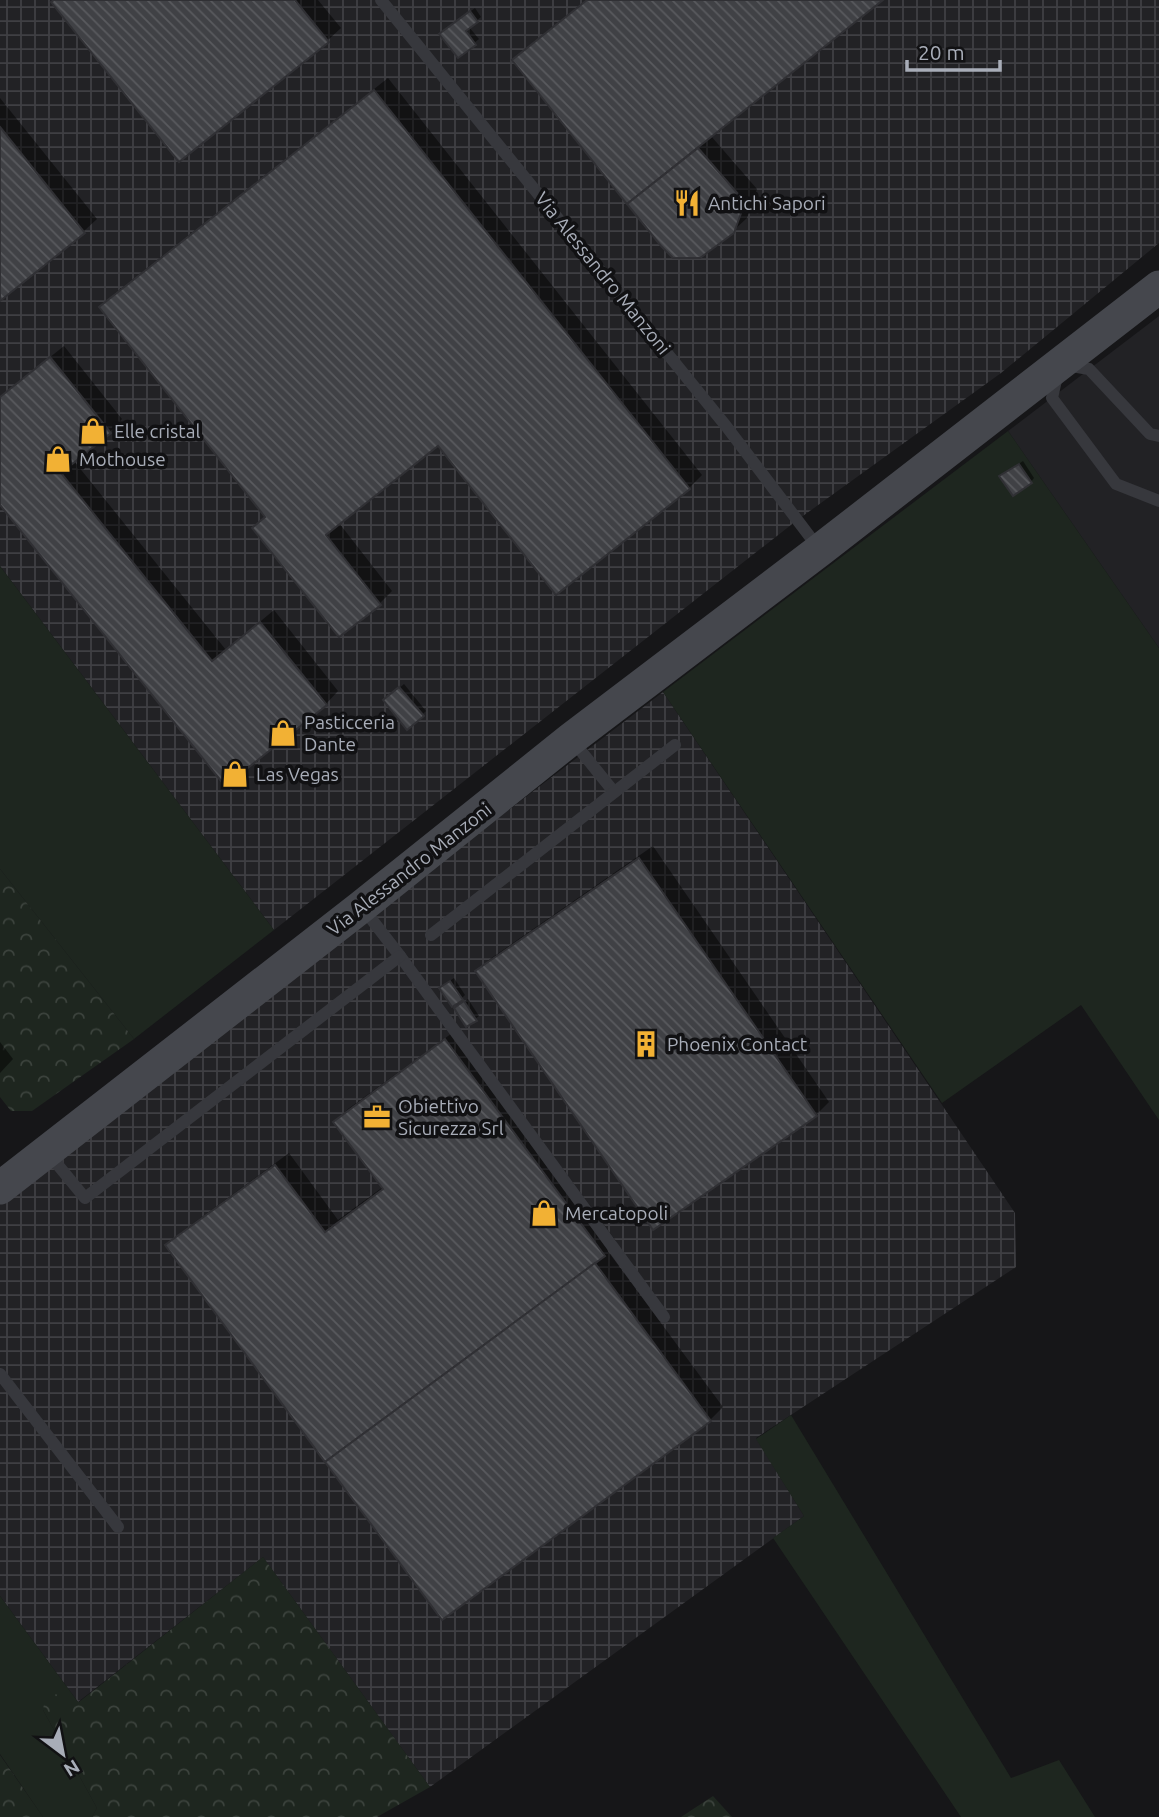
<svg xmlns="http://www.w3.org/2000/svg" width="1159" height="1817" font-family="Ubuntu,sans-serif">
	<style>
		.built { fill: #222225 }
		.industrial { fill: url(#industrial-grid) }
		.green { fill: #1e261f }
		.forest { fill: url(#forest-crowns) }
		.shadow { fill: #0007 }
		.building { fill: url(#building-back-hatch); stroke: #303034; stroke-width: 2 }
		.lines { fill: none; stroke-linecap: round; stroke-linejoin: round }
		.lane { stroke: #37383d; stroke-width: 12 }
		.secondary { stroke: #45474d; stroke-width: 33 }
		.labels { text-anchor: middle; stroke-width: 7; stroke-linejoin: round; paint-order: stroke }
		.poi-label { font-size: 19px; fill: #a8adb8; stroke: #111113; text-anchor: start }
		.street-label { font-size: 19px; fill: #a8adb8; stroke: #111113 }
	</style>
	<defs>
		<pattern id="industrial-grid" width="8" height="8" patternUnits="userSpaceOnUse" patternTransform="scale(1.75)"><rect width="8" height="8" fill="#222225"/><path d="M0 4h8M4 0v8" fill="none" stroke="#3f3f43"/></pattern>
		<pattern id="forest-crowns" width="20" height="18" patternUnits="userSpaceOnUse" patternTransform="scale(1.75)"><rect width="20" height="18" fill="#1e261f"/><path d="M2 6a3 3 0 1 1 6 0M12 15a3 3 0 1 1 6 0" fill="none" stroke="#3c433d"/></pattern>
		<pattern id="building-back-hatch" width="6" height="6" patternUnits="userSpaceOnUse" patternTransform="scale(1.75)"><rect width="6" height="6" fill="#404145"/><path d="M-1 5l2 2M0 0l6 6M5-1l2 2" fill="none" stroke="#595a5e"/></pattern>
	</defs>
	<rect width="100%" height="100%" fill="#161618"/>
	<!-- built -->
	<path class="built" d="M1159 316V648L1008 431Z"/>
	<!-- industrial -->
	<g class="industrial">
		<path d="M0 0H1159V243L1001 373 796 521 274 930 0 566Z"/>
		<path d="M663 692 1015 1213 1016 1267 756 1438 804 1516 430 1787 263 1557 78 1702 0 1596V1199Z"/>
	</g>
	<!-- green -->
	<g class="green">
		<path d="M1008 431 1159 648V1120L1081 1005 942 1103 663 692Z"/>
		<path d="M0 566 274 930 134 1039 0 869Z"/>
		<path d="M791 1415 1011 1778 1059 1760 1095 1817H961L773 1538 804 1516 756 1439Z"/>
		<path d="M0 1596 78 1702 43 1710 97 1808 92 1817H43L0 1754Z"/>
	</g>
	<!-- forest -->
	<g class="forest">
		<path d="M0 869 134 1039 32 1111H11L0 1097Z"/>
		<path d="M263 1557 430 1787 377 1817H92L97 1808 43 1710 46 1691 79 1702Z"/>
		<path d="M0 1755 43 1817H0Z"/>
		<path d="M713 1796 732 1817H681Z"/>
	</g>
	<!-- shadow -->
	<g class="shadow">
		<path d="M56 0H318L341 28 328 40 180 159Z"/>
		<path d="M586 0H880L711 136 757 189 747 218 733 231 662 245 514 60 527 47Z"/>
		<path d="M475 8 481 17 469 27 479 39 458 56 445 30Z"/>
		<path d="M388 78 702 475 689 488 557 593 438 444 339 523 392 591 380 603 266 516 101 307 114 294Z"/>
		<path d="M0 98 97 219 84 231 0 299Z"/>
		<path d="M64 346 122 419 110 432 74 461 226 650 274 610 338 691 326 704 226 784 0 503V397Z"/>
		<path d="M1023 461 1034 478 1031 482 1005 473Z"/>
		<path d="M404 684 426 711 408 728 389 697Z"/>
		<path d="M653 846 829 1102 816 1115 477 972 490 959Z"/>
		<path d="M454 978 465 995 462 998 445 984Z"/>
		<path d="M468 999 479 1016 475 1019 460 1005Z"/>
		<path d="M459 1028 616 1241 607 1250 723 1407 710 1420 168 1246 180 1233 289 1153 338 1220 383 1187 335 1122 348 1109Z"/>
		<path d="M0 1042 13 1059 0 1073Z"/>
	</g>
	<!-- building -->
	<g class="building">
		<path d="M54 0H295L329 42 179 162 51 2Z"/>
		<path d="M587 0H883L627 204 512 60Z"/>
		<path d="M470 11 478 22 466 31 476 45 458 58 439 34Z"/>
		<path d="M374 90 690 489 556 595 438 446 326 535 381 605 339 637 252 528 265 517 99 307Z"/>
		<path d="M0 127 85 233 0 301Z"/>
		<path d="M698 148 745 202 734 233 700 258H673L661 246 627 204Z"/>
		<path d="M50 357 111 433 61 473 212 661 260 622 327 705 225 786 0 505V397Z"/>
		<path d="M1019 464 1032 483 1013 496 999 476Z"/>
		<path d="M399 687 424 716 407 730 383 700Z"/>
		<path d="M639 858 817 1116 653 1230 475 971Z"/>
		<path d="M450 981 463 1000 452 1007 439 988Z"/>
		<path d="M464 1001 477 1021 466 1027 454 1008Z"/>
		<path d="M445 1039 605 1256 325 1462 165 1245 275 1165 325 1232 383 1189 333 1122Z"/>
		<path d="M595 1263 711 1421 442 1620 325 1462Z"/>
	</g>
	<g class="lines">
		<!-- lane -->
		<g class="lane">
			<path d="M381 0 726 426 820 550"/>
			<path d="M1066 365 1089 369 1150 434 1159 436"/>
			<path d="M1057 376 1052 398 1116 484 1159 501"/>
			<path d="M572 740 614 792"/>
			<path d="M362 907 400 956 664 1317"/>
			<path d="M431 935 675 745"/>
			<path d="M48 1153 85 1198 400 956"/>
			<path d="M0 1374 118 1527"/>
		</g>
		<!-- secondary -->
		<path class="secondary" d="M0 1188 361 907 571 739 820 550 1159 287"/>
	</g>
	<!-- icons -->
	<defs>
		<symbol id="restaurant-bare" viewBox="-9 -9 18 18"><path d="M-5-6h1v4h1v-4h1v4h1v-4h1v5L-1.5 .5V6h-2V.5L-5-1ZM5-6V6H3V1.5H1.5Q1.5-4 5-6Z" fill="#f2b134" stroke="#111113" stroke-width="2.5" paint-order="stroke"/></symbol>
		<symbol id="shop-bare" viewBox="-9 -9 18 18"><path d="M-5-2.5h2.3a2.7 3.5 0 0 1 5.4 0H5L5.5 6h-11ZM-1.5-2.5h3a1.5 2.3 0 0 0-3 0Z" fill="#f2b134" stroke="#111113" stroke-width="2.5" paint-order="stroke"/></symbol>
		<symbol id="building-bare" viewBox="-9 -9 18 18"><path d="M-4-6H4V6H1V3H-1V6H-4ZM-2.5-4.3h1.7v1.8h-1.7ZM.8-4.3h1.7v1.8H.8ZM-2.5-1h1.7V.8h-1.7ZM.8-1h1.7V.8H.8Z" fill="#f2b134" stroke="#111113" stroke-width="2.5" paint-order="stroke"/></symbol>
		<symbol id="office-bare" viewBox="-9 -9 18 18"><path d="M-6-3h4V-5.5h4V-3h4V5H-6ZM-1-4.5V-3h2v-1.5ZM-6 0V1H6V0Z" fill="#f2b134" stroke="#111113" stroke-width="2.5" paint-order="stroke"/></symbol>
	</defs>
	<g fill-rule="evenodd">
		<use href="#restaurant-bare" x="668" y="184" width="38" height="38"/>
		<use href="#shop-bare" x="74" y="412" width="38" height="38"/>
		<use href="#shop-bare" x="39" y="440" width="38" height="38"/>
		<use href="#shop-bare" x="264" y="714" width="38" height="38"/>
		<use href="#shop-bare" x="216" y="755" width="38" height="38"/>
		<use href="#building-bare" x="627" y="1025" width="38" height="38"/>
		<use href="#office-bare" x="358" y="1098" width="38" height="38"/>
		<use href="#shop-bare" x="525" y="1194" width="38" height="38"/>
	</g>
	<g class="labels">
		<!-- poi labels -->
		<g class="poi-label">
			<text x="708" y="210">Antichi Sapori</text>
			<text x="114" y="438">Elle cristal</text>
			<text x="79" y="466">Mothouse</text>
			<text x="304" y="729">Pasticceria<tspan x="304" dy="22">Dante</tspan></text>
			<text x="256" y="781">Las Vegas</text>
			<text x="667" y="1051">Phoenix Contact</text>
			<text x="398" y="1113">Obiettivo<tspan x="398" dy="22">Sicurezza Srl</tspan></text>
			<text x="565" y="1220">Mercatopoli</text>
		</g>
		<!-- street labels -->
		<g class="street-label">
			<text transform="translate(603 273) rotate(51)" y="7">Via Alessandro Manzoni</text>
			<text transform="translate(409 869) rotate(-38)" y="7">Via Alessandro Manzoni</text>
		</g>
	</g>
	<!-- north arrow -->
	<g transform="translate(63 1754) rotate(148)" stroke="#111113" stroke-width="5" paint-order="stroke">
	<path d="M0-5L12 26L0 18L-12 26Z" fill="#a8adb8"/>
	<text y="-10" font-size="19" font-weight="bold" text-anchor="middle" fill="#a8adb8">N</text>
	</g>
	<!-- scale -->
	<path d="M907 60v10h93v-10" fill="none" stroke="#a8adb8" stroke-width="3.5"/>
	<text x="918" y="60" font-size="21" fill="#a8adb8" stroke="#111113" stroke-width="5" paint-order="stroke">20 m</text>
</svg>
